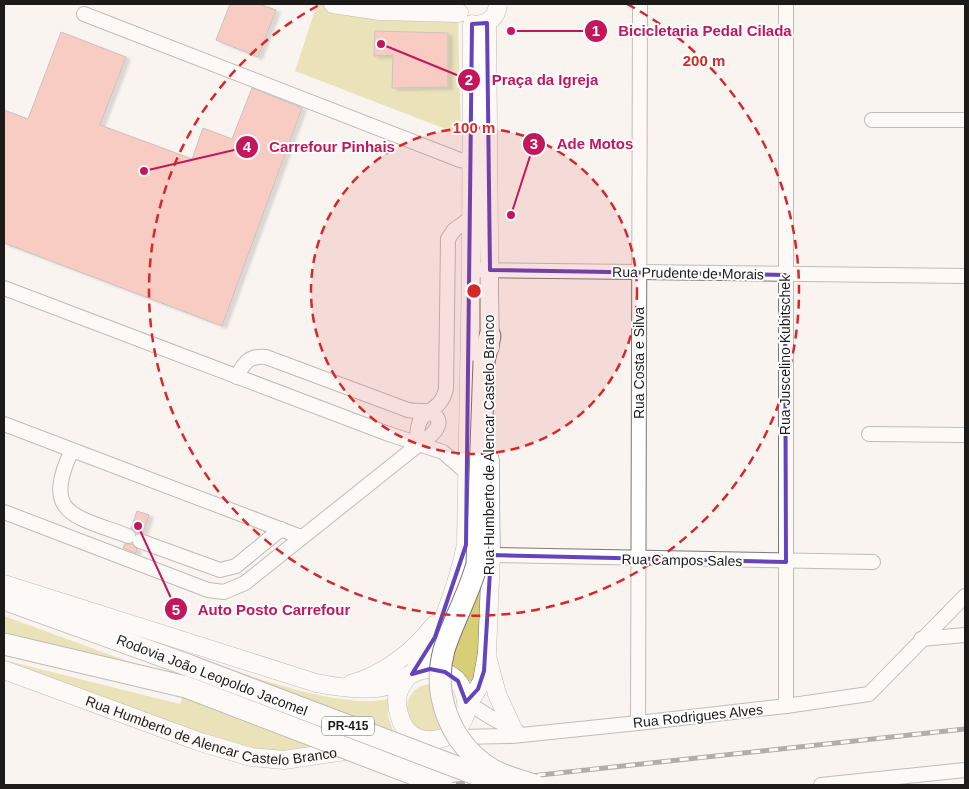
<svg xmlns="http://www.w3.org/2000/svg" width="969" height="789" font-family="Helvetica,sans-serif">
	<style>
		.green { fill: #d7ce76 }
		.building { fill: #f89b8d; stroke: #8e8786; filter: url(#shadow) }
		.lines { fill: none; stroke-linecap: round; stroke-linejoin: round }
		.minor-casing { stroke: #7c7773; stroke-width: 16 }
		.major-casing { stroke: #7c7773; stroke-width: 19 }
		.highway-casing { stroke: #7c7773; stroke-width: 23 }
		.minor { stroke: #fff; stroke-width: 14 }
		.major { stroke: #fff; stroke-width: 18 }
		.highway { stroke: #fff; stroke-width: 21 }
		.rail-casing { stroke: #5c5856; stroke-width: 5 }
		.rail { stroke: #fff; stroke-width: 3; stroke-dasharray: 9; stroke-linecap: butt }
		.highway-bridge-casing { stroke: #7c7773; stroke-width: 23; stroke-linecap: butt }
		.highway-bridge { stroke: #fff; stroke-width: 21 }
		.marked { fill: none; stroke: #6344bd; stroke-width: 4; stroke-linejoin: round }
		.ring { fill: none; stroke: #d62828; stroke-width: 2.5; stroke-dasharray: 9 6 }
		.labels { text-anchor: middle; stroke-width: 4; stroke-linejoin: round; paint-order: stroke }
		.shield { fill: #fff; stroke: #615f5e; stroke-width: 1 }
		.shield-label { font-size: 12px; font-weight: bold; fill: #1d1b19 }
		.street-label { font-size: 14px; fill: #1d1b19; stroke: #fff }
		.centre { fill: #d62828; stroke: #fff; stroke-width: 2.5 }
		.ring-label { font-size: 15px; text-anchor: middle; font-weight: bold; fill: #d62828; stroke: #fff; stroke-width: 4; stroke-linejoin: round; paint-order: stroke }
		.leader { fill: none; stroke: #c2185b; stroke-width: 2 }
		.callout-dot { fill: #c2185b; stroke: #fff; stroke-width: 2 }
		.mark-label { font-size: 15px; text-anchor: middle; font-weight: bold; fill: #fff }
		.callout-label { font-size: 15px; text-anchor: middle; font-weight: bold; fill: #c2185b; stroke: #fff; stroke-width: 4; stroke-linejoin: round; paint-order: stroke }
	</style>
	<defs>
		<filter id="shadow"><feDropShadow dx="4.5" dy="2.5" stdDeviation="1" flood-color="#0004"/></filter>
	</defs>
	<rect width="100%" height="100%" fill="#faf4f0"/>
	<!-- green -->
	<g class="green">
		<path d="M317 4 458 18 461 135 295 71Z"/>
		<path d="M480 569V655L477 680 468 681 459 670 447 663Z"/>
		<path d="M4 616 160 673 4 635Z"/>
		<path d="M197 659C247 674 339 710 388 699V716L394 733 285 751 239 747 4 664V660L180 704Z"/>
		<circle cx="431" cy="708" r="24"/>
	</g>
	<!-- building -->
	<g class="building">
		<path d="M230 4H259L276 10 258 57 216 40Z"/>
		<path d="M375 31 448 33V87L392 88 393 55 374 56Z"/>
		<path d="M61 32 126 57 100 125 192 159 203 128 232 139 252 88 302 108 222 326 4 243V110L28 119Z"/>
		<path d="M137 511 149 515 143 533H136L131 528Z"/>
		<path d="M125 544H132L137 549 136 553 123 548Z"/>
	</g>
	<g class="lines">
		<defs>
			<g id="minor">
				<path d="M84 14 460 160 480 163"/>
				<path d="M872 120H965"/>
				<path d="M471 270 965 276"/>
				<path d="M4 288 386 433 443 452 467 473"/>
				<path d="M4 424 301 537"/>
				<path d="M869 434 965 435"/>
				<path d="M418 445C413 403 439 419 446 389L448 239 454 230 471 218"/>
				<path d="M72 450C41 515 75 516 128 536"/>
				<path d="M4 512 208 590 224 592 245 583 418 445C426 440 451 423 431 413 425 409 415 412 408 410L266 357C250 355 243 363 237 377"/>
				<path d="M140 541 220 570 236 566 281 529"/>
				<path d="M491 555 873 562"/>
				<path d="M921 639 965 635"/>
				<path d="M466 702 492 718 517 731"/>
				<path d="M786 706V4"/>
				<path d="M638 723 640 4"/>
				<path d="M455 737 512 736 638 723 786 706 869 694 965 596"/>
				<path d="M821 785 965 770"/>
			</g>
			<g id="major">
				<path d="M333 4 380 11 459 13"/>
				<path d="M487 23 490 348"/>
				<path d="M476 25C489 24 497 17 498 4"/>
				<path d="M4 584 316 683C336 687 357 690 377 688 397 686 404 675 419 671 434 666 455 672 462 688 485 737 410 763 399 714 395 700 397 690 406 679"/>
				<path d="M488 660 497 694 513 729"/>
				<path id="s1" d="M4 670 200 742 251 757 284 760 352 750"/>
				<path d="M412 674C439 640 457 587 466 545L471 270 472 24"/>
				<path d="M351 684C383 675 414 652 434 625"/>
				<path d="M466 702 474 695 482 681 487 653 491 555 490 459"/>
			</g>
			<g id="highway">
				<path d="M484 361 490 336"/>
				<path d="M4 599 193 667"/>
				<path d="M4 644 186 687"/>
			</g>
		</defs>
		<!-- minor casing -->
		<use href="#minor" class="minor-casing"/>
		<!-- major casing -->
		<use href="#major" class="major-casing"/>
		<!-- highway casing -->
		<use href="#highway" class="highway-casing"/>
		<!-- minor -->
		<use href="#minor" class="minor"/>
		<!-- major -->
		<use href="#major" class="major"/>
		<!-- highway -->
		<use href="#highway" class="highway"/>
		<defs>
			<path id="rail" d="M447 785 965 729"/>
		</defs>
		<!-- rail casing -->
		<use href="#rail" class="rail-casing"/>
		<!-- rail -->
		<use href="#rail" class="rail"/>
		<defs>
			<g id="highway-bridge">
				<path d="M484 361 477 564C469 594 453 621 444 650 432 693 449 741 488 767 500 776 520 780 534 785"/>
				<path d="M193 667 499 783"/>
				<path d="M186 687 442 785"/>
			</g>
		</defs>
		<!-- highway-bridge casing -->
		<use href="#highway-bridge" class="highway-bridge-casing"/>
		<!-- highway-bridge -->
		<use href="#highway-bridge" class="highway-bridge"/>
	</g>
	<!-- marked area -->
	<path d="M0 0H969V789H0ZM487 23 490 270 785 275 786 562 491 555 484 671 478 689 466 702 458 681 445 672 430 669 412 674 435 637 466 545 472 24Z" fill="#faf4f0" fill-opacity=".55" fill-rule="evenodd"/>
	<path class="marked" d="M487 23 490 270 785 275 786 562 491 555 484 671 478 689 466 702 458 681 445 672 430 669 412 674 435 637 466 545 472 24Z"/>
	<!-- distance rings -->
	<circle cx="474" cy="291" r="163" fill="#d62828" fill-opacity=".12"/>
	<g class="ring">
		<circle cx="474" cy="291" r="163"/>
		<path d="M627 4A325 325 0 1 1 321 4"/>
	</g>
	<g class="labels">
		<!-- shield labels -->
		<rect class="shield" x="322" y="716.5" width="52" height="19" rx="4"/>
		<g class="shield-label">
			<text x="348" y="730">PR-415</text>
		</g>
		<!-- street labels -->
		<g class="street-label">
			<text transform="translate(688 273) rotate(1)" y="5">Rua Prudente de Morais</text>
			<text transform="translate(785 355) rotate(-90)" y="5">Rua Juscelino Kubitschek</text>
			<text transform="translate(639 363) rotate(-90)" y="5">Rua Costa e Silva</text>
			<text transform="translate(489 445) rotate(-90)" y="5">Rua Humberto de Alencar Castelo Branco</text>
			<text transform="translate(682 560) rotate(1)" y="5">Rua Campos Sales</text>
			<text transform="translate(212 675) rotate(21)" y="5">Rodovia João Leopoldo Jacomel</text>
			<text transform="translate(698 716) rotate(-6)" y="5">Rua Rodrigues Alves</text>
			<text dy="5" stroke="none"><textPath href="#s1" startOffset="218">Rua Humberto de Alencar Castelo Branco</textPath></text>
		</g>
	</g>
	<circle cx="474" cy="291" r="8" class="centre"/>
	<g class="ring-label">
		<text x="704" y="66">200 m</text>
		<text x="474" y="133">100 m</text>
	</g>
	<!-- callouts -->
	<path class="leader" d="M511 31L596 31M381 44L469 80M511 215L534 144M144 171L247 147M138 526L176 609"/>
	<g class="callout-dot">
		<circle cx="511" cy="31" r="5"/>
		<circle cx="381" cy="44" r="5"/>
		<circle cx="511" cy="215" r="5"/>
		<circle cx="144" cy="171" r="5"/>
		<circle cx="138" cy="526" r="5"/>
		<circle cx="596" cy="31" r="12"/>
		<circle cx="469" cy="80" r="12"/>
		<circle cx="534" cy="144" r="12"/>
		<circle cx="247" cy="147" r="12"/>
		<circle cx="176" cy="609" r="12"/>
	</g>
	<g class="mark-label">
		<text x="596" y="36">1</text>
		<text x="469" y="85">2</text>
		<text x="534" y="149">3</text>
		<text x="247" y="152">4</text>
		<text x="176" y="615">5</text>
	</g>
	<g class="callout-label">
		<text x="705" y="36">Bicicletaria Pedal Cilada</text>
		<text x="545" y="85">Praça da Igreja</text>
		<text x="595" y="149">Ade Motos</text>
		<text x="332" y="152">Carrefour Pinhais</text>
		<text x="274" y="615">Auto Posto Carrefour</text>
	</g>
	<!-- border -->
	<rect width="969" height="789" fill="none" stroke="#1d1b19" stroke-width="10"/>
</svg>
